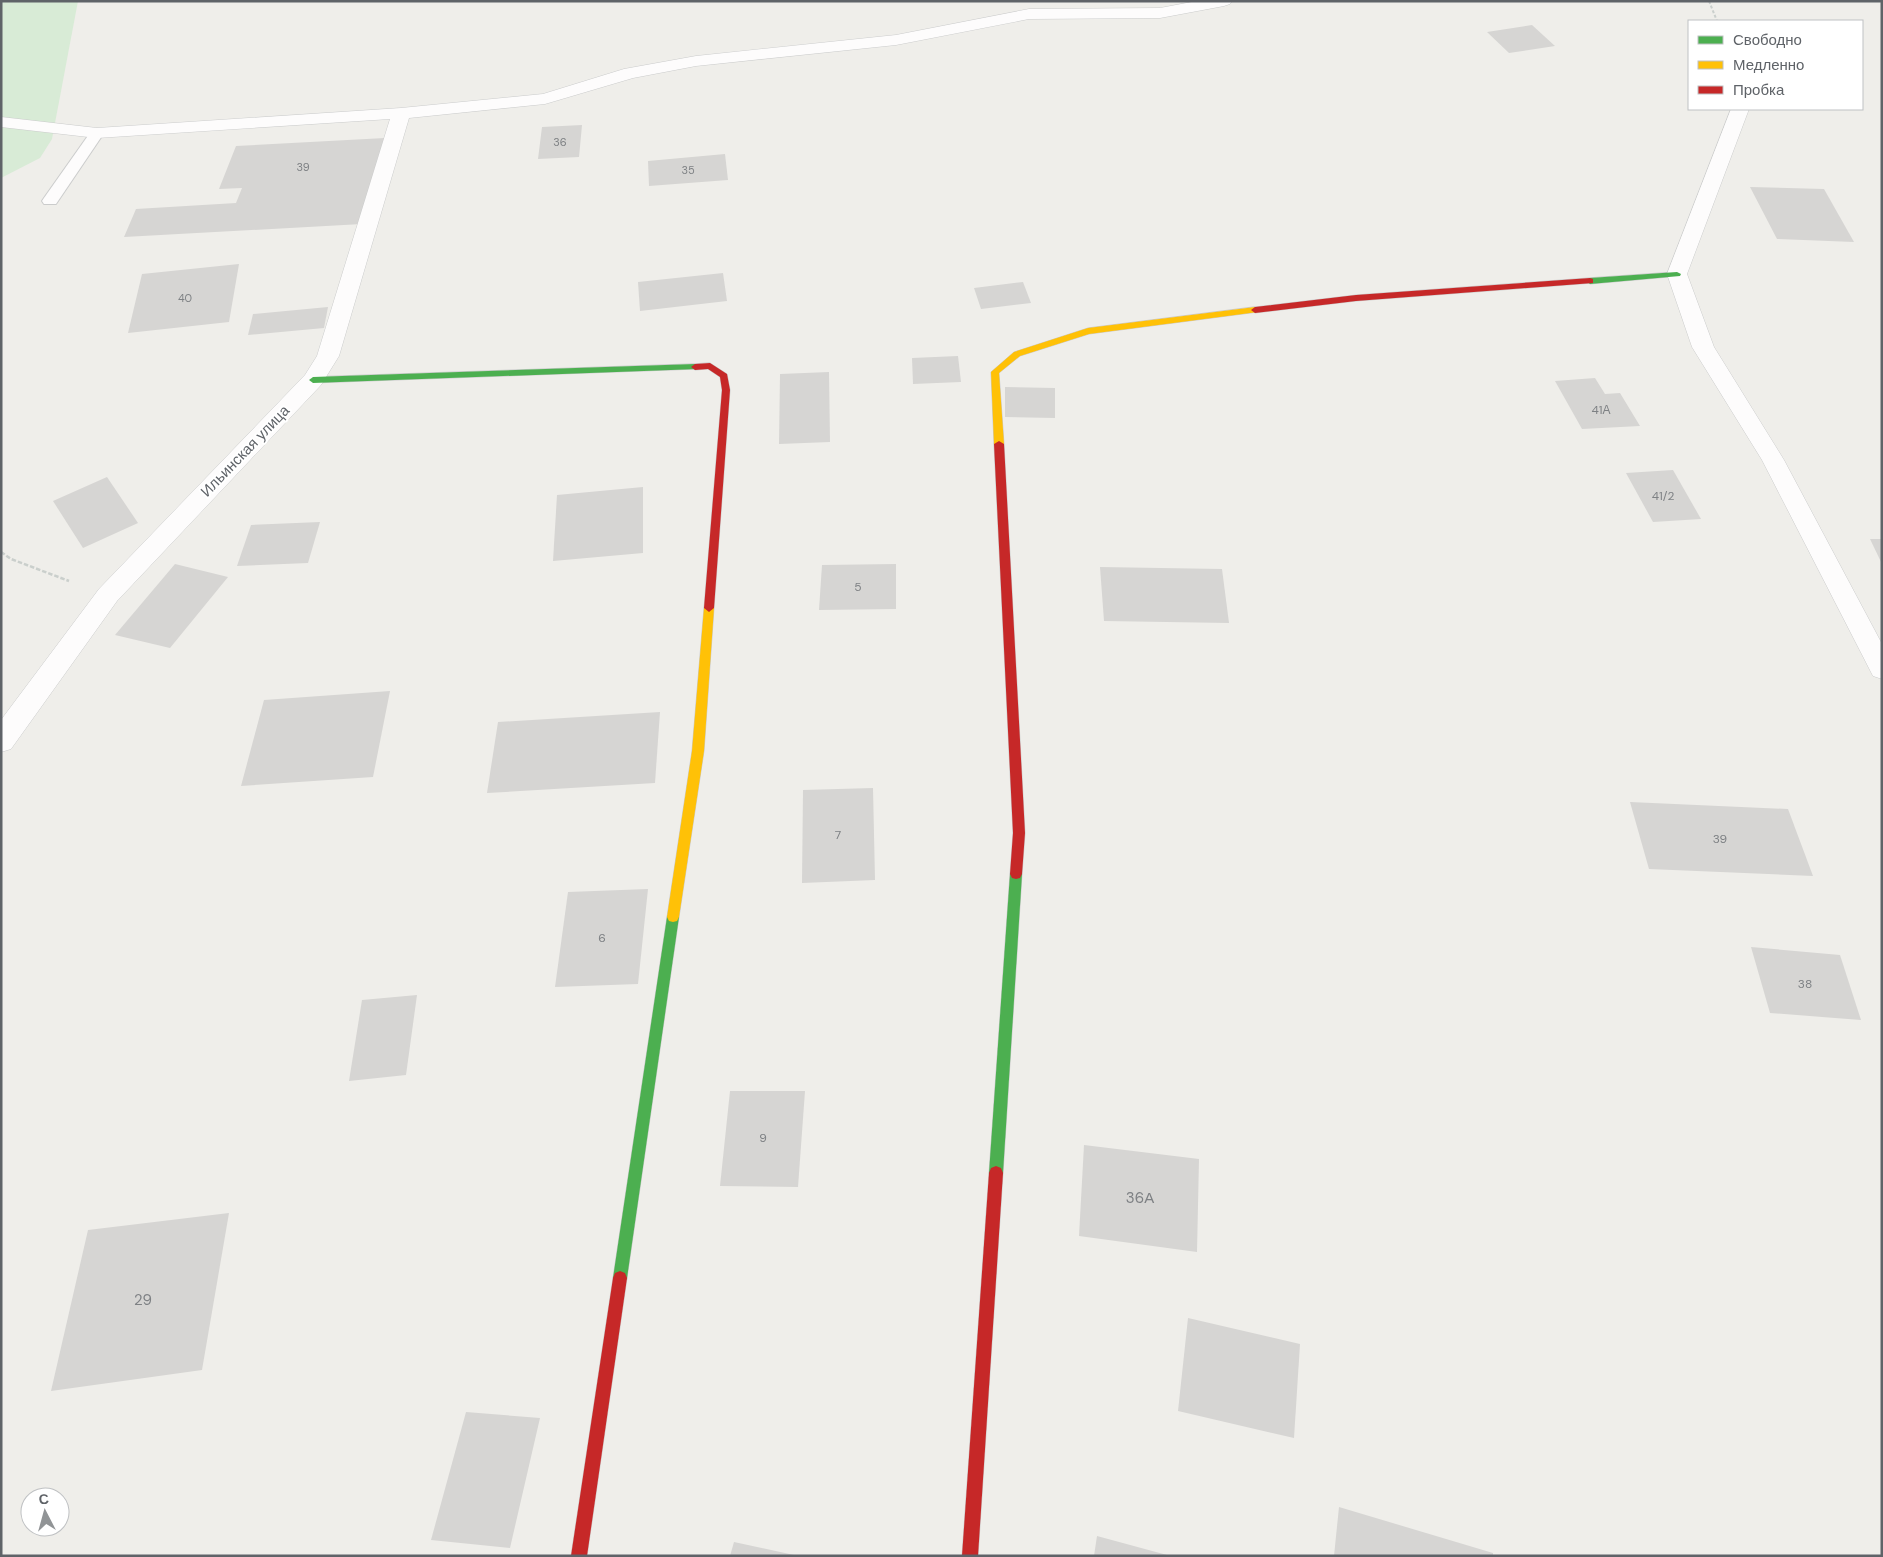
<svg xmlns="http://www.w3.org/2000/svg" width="1883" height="1557" font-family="'DM Sans',sans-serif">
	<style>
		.green { fill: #d8ebd6 }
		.building { fill: #d6d5d3 }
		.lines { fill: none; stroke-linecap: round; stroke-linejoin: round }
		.lane-casing { stroke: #cbcccc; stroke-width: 2 }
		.street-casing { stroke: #cbcccc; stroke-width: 1 }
		.fast-casing { stroke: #cacacb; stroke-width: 1 }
		.slow-casing { stroke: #cacacb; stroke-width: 1 }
		.jam-casing { stroke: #cacacb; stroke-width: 1 }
		.path-far1 { stroke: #cacfcc; stroke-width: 2; stroke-dasharray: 3 2; stroke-linecap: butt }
		.path { stroke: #cacfcc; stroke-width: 2.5; stroke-dasharray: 4.5 2; stroke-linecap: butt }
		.lane { fill: #fdfcfc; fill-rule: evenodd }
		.street { fill: #fdfcfc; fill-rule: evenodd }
		.fast { fill: #4caf50; fill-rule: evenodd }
		.slow { fill: #ffc107; fill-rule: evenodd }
		.jam { fill: #c62828; fill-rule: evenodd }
		.labels { text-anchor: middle; stroke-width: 4; stroke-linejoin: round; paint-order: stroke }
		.far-number-label { font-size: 11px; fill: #7e8184 }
		.number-label { font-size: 12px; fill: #7e8184 }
		.street-label { font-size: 15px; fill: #5f6368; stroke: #fff }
		.near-number-label { font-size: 15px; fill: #7e8184 }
	</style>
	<rect width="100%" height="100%" fill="#efeeea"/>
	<!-- green -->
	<path class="green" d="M1 1H78L52 139 40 158 1 178Z"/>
	<!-- building -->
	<g class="building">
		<path d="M1532 25 1555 46 1509 53 1487 32Z"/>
		<path d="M582 125 579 157 538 159 542 127Z"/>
		<path d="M385 138 362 224 124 237 136 209 236 203 242 188 219 189 236 146Z"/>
		<path d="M725 154 728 180 649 186 648 161Z"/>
		<path d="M1750 187 1824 189 1854 242 1777 239Z"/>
		<path d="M239 264 229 322 128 333 142 274Z"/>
		<path d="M723 273 727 301 640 311 638 282Z"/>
		<path d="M1023 282 1031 303 981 309 974 288Z"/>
		<path d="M328 307 324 328 248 335 253 314Z"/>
		<path d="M958 356 961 382 913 384 912 358Z"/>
		<path d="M829 372 830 442 779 444 780 374Z"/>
		<path d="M1595 378 1605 394 1620 393 1640 426 1582 429 1555 381Z"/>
		<path d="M1005 387 1055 388V418L1005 417Z"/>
		<path d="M1673 470 1701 519 1653 522 1626 473Z"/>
		<path d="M107 477 138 523 83 548 53 501Z"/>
		<path d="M643 487V553L553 561 557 495Z"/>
		<path d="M320 522 308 563 237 566 251 525Z"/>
		<path d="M1870 539H1882V564Z"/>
		<path d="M175 564 228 577 170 648 115 635Z"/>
		<path d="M896 564V609L819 610 822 565Z"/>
		<path d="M1100 567 1222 569 1229 623 1104 621Z"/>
		<path d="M390 691 373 777 241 786 264 700Z"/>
		<path d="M660 712 655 783 487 793 498 722Z"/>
		<path d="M873 788 875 880 802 883 803 790Z"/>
		<path d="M1630 802 1788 809 1813 876 1649 869Z"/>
		<path d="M648 889 638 984 555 987 568 892Z"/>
		<path d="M1751 947 1840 955 1861 1020 1770 1013Z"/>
		<path d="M417 995 406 1075 349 1081 362 1000Z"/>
		<path d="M730 1091H805L798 1187 720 1186Z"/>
		<path d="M1084 1145 1199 1159 1197 1252 1079 1236Z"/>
		<path d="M229 1213 202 1370 51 1391 88 1230Z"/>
		<path d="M1188 1318 1300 1344 1294 1438 1178 1411Z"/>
		<path d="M466 1412 540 1418 510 1548 431 1540Z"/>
		<path d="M1339 1507 1493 1553V1556H1334Z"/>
		<path d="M1097 1536 1167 1555V1556H1094Z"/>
		<path d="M734 1542 794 1555V1556H730Z"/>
	</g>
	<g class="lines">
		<defs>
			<path id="lane" d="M97 129 102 130 104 133 56 204H44L42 201 44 198 92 130Z"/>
			<g id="street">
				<path d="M1197 1H1232L1230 4 1224 6 1160 18 1029 19 896 45 696 66 633 78 545 104 409 118 339 356 321 385 117 601 11 749 1 752V720L99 589 305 375 317 356 390 119 97 138 1 127V117L97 128 401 108 543 94 624 69 696 56 896 35 1029 9 1160 8Z"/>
				<path d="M1731 109H1749L1687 274 1714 347 1784 460 1882 644V679L1873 676 1762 460 1692 347 1667 274Z"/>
			</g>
			<g id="fast">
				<path d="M1677 272 1681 274 1680 276 1590 284 1586 281 1590 278Z"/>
				<path d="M695 364 699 367 698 369 313 383 309 380 313 377Z"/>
				<path d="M1016 869 1020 870 1022 874 1003 1173 1001 1178 996 1180 991 1178 989 1173 1010 874 1012 870Z"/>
				<path d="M673 912 677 913 679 917 627 1278 625 1283 620 1285 615 1283 613 1278 667 917 669 913Z"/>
			</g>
			<g id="slow">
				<path d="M1255 307 1259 310 1258 312 1089 334 1020 356 999 373 1004 444 999 447 994 444 991 372 1014 352 1088 328Z"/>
				<path d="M709 604 714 608 704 751 679 917 677 921 673 922 669 921 667 917 692 751 704 608Z"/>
			</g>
			<g id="jam">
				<path d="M1590 278 1593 279V283L1356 301 1255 313 1251 310 1255 307 1356 295Z"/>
				<path d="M710 363 727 374 730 390 714 608 709 612 704 608 722 390 720 377 708 369 695 370 691 367 695 364Z"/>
				<path d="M999 441 1004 444 1025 833 1022 874 1020 878 1016 879 1012 878 1010 874 1013 833 994 444Z"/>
				<path d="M996 1166 1001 1168 1003 1173 978 1556H962L989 1173 991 1168Z"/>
				<path d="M620 1271 625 1273 627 1278 587 1556H571L613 1278 615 1273Z"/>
			</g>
		</defs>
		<!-- lane casing -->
		<use href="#lane" class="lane-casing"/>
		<!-- street casing -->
		<use href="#street" class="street-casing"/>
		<!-- fast casing -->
		<use href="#fast" class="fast-casing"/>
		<!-- slow casing -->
		<use href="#slow" class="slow-casing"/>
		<!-- jam casing -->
		<use href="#jam" class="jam-casing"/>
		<!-- path-far1 -->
		<path class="path-far1" d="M1709 1 1717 21"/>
		<!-- path -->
		<path class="path" d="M1 552 11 559 69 581"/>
		<!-- lane -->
		<use href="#lane" class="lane"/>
		<!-- street -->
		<use href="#street" class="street"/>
		<!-- fast -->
		<use href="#fast" class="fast"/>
		<!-- slow -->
		<use href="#slow" class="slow"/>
		<!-- jam -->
		<use href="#jam" class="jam"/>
	</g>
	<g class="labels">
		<!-- far-number labels -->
		<g class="far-number-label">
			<text x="560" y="146">36</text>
			<text x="303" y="171">39</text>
			<text x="688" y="174">35</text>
			<text x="185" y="302">40</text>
		</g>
		<!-- number labels -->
		<g class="number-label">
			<text x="1601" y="414">41А</text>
			<text x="1663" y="500">41/2</text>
			<text x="858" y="591">5</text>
			<text x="838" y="839">7</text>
			<text x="1720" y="843">39</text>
			<text x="602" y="942">6</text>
			<text x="1805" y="988">38</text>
			<text x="763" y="1142">9</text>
		</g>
		<!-- street labels -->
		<g class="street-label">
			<text transform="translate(245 451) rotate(-46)" y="5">Ильинская улица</text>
		</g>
		<!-- near-number labels -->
		<g class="near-number-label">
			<text x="1140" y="1203">36А</text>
			<text x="143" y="1305">29</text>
		</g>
	</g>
	<!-- border -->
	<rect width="1883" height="1557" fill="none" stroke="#5f6368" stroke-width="5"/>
	<!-- legend -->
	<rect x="1688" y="20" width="175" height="90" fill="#ffffff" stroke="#bfc1c3"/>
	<rect x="1698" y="36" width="25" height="8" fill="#4caf50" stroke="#bfc1c3"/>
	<text x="1733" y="45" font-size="15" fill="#5f6368">Свободно</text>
	<rect x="1698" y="61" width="25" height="8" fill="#ffc107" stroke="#bfc1c3"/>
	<text x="1733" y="70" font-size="15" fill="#5f6368">Медленно</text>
	<rect x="1698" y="86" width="25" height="8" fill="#c62828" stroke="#bfc1c3"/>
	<text x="1733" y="95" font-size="15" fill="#5f6368">Пробка</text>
	<!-- north arrow -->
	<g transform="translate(45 1512) rotate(354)"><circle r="24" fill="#ffffff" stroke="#bfc1c3"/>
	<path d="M0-4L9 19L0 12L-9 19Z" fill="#919496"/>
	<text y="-8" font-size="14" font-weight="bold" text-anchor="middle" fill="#5f6368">С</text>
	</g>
</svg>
